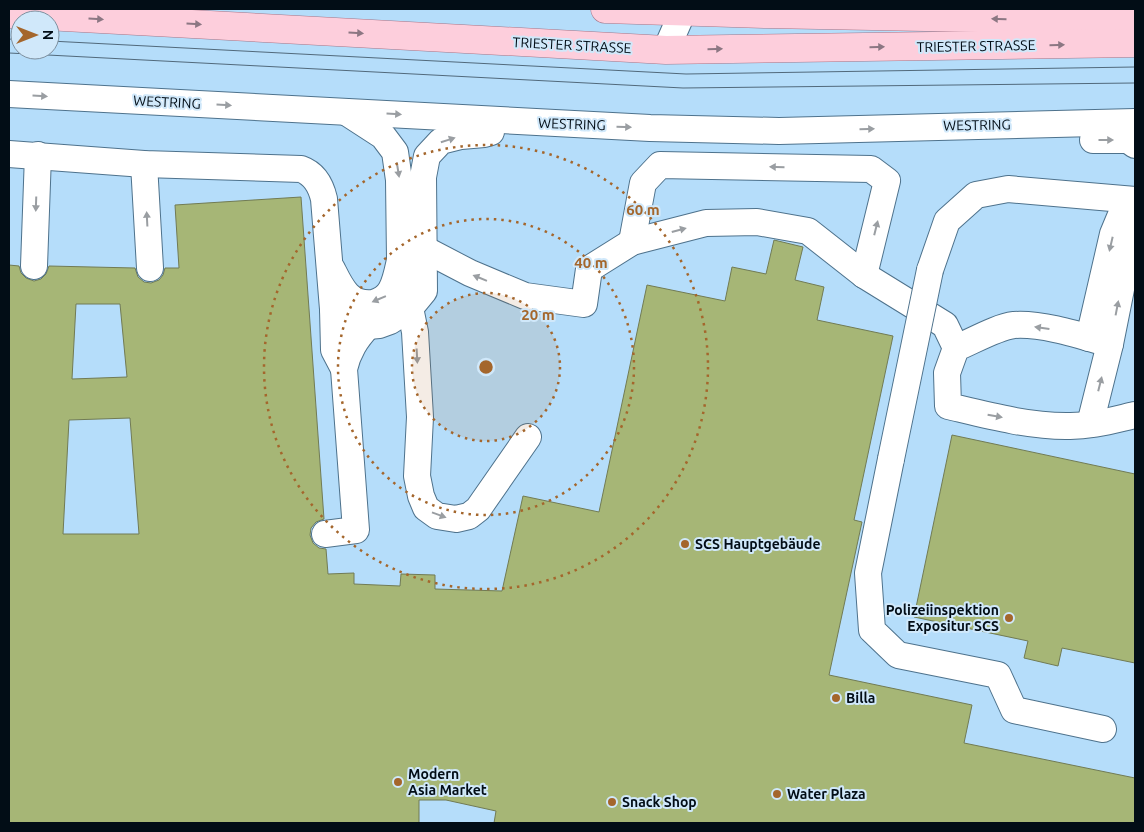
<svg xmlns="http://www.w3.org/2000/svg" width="1144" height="832" font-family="Ubuntu,sans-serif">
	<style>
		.building { fill: #a6b676; stroke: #717b54; fill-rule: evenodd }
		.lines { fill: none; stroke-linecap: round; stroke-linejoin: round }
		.minor-casing { stroke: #4e728c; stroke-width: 28 }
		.major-casing { stroke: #a47688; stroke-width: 29 }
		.minor { stroke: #fff; stroke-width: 26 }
		.major { stroke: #fdcedc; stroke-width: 28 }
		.tram { stroke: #51697b; stroke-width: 1 }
		.minor-bridge-casing { stroke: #4e728c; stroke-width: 28; stroke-linecap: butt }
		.minor-bridge { stroke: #fff; stroke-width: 26 }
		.oneway { fill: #8c7783 }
		.oneway2 { fill: #9a9ea2 }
		.ring { fill: none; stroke: #a4662c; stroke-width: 2.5; stroke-dasharray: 2.5 5 }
		.poi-dot { fill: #a4662c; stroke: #d0e8fa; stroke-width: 2 }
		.labels { text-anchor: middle; stroke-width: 4; stroke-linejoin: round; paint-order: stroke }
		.street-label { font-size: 14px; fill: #020d16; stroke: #d0e8fa }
		.poi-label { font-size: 14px; font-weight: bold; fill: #020d16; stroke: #d0e8fa; text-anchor: start }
		.centre { fill: #a4662c; stroke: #d0e8fa; stroke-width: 2.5 }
		.ring-label { font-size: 15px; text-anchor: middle; font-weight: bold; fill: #a4662c; stroke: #d0e8fa; stroke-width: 4; stroke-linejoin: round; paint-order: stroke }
	</style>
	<rect width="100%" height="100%" fill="#b5ddfa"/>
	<!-- building -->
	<g class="building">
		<path d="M301 197 324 519 316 522 311 528 310 535 313 543 319 548 326 549 328 574 354 573V584L400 586 401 574 435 575V589L502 591 523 496 599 512 647 285 725 301 732 267 766 274 774 240 803 247 795 280 824 287 817 320 893 336 854 520 862 522 829 675 972 705 964 743 1135 778V823H494L496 811 446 800H419V823H9V265L19 266 21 273 26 278 34 281 41 279 46 274 49 266 135 268 138 277 144 282 151 283 159 280 163 275 165 268H179L175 205ZM76 304H120L127 377 72 379ZM130 418 139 534H63L69 420Z"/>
		<path d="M952 435 1135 474V663L1062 648 1058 666 1024 658 1028 641 914 617Z"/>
	</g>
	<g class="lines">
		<defs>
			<g id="minor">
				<path d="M666 50 684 9"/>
				<path d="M9 94 650 128 779 131 1135 122"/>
				<path d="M346 112 383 136 395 152 399 180 400 259 415 332 420 417 417 476 421 496 426 508 437 516 456 519 469 516 478 509 528 437"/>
				<path d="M1093 140H1128L1135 145"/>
				<path d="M9 154 144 164 301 169C315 174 321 186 324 199L333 309 334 350 344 369"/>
				<path d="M144 164 150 268"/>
				<path d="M632 242 643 183 660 165 871 169 887 181 864 275"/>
				<path d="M424 249 470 273 525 296 584 304 589 269 632 242 706 223 757 222 808 231 864 275 945 325 956 348"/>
				<path d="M34 266 38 155"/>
				<path d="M332 269C341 287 349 306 373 303 381 301 387 297 391 290 396 281 398 269 400 260"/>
				<path d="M930 270 947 221 976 195 1008 189 1135 200"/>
				<path d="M333 309 345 320 356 324 368 326 379 325 390 321 410 308 424 291 423 177 427 156 441 141 461 136 484 134 491 132"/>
				<path d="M1089 338 1113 234 1123 210"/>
				<path d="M1110 344C1082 336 1043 323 1014 325 997 327 973 341 956 348L947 373 948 406C986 415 1027 426 1066 426 1089 427 1113 420 1135 415"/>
				<path d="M1090 424 1110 344 1135 219"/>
				<path d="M891 459 868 573 872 630 898 655 998 675 1014 710 1103 729"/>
				<path d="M325 534 356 530 344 369C348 351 356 339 368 326"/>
			</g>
			<g id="major">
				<path d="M605 9 766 14 1135 21"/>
				<path d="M9 14 666 50 1135 43"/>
			</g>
		</defs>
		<!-- minor casing -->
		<use href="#minor" class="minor-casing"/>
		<!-- major casing -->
		<use href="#major" class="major-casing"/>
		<!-- minor -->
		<use href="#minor" class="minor"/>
		<!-- major -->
		<use href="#major" class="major"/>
		<!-- tram -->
		<g class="tram">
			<path d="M9 39 20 40"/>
			<path d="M50 41 686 74 1135 67"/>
			<path d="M9 53 683 88 1135 83"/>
		</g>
		<defs>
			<path id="minor-bridge" d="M891 459 930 270"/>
		</defs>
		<!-- minor-bridge casing -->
		<use href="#minor-bridge" class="minor-bridge-casing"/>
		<!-- minor-bridge -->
		<use href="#minor-bridge" class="minor-bridge"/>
	</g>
	<!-- one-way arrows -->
	<defs><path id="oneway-solid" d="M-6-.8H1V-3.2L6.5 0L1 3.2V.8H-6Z" transform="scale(1.25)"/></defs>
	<g class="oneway">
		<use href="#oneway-solid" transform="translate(96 19) rotate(3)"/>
		<use href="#oneway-solid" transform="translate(999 19) rotate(-179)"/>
		<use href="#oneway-solid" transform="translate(194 24) rotate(3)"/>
		<use href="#oneway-solid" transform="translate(356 33) rotate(3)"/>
		<use href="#oneway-solid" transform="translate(1057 45) rotate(-1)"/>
		<use href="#oneway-solid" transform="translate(877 47) rotate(-1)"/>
		<use href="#oneway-solid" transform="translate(715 49) rotate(-1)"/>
	</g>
	<g class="oneway2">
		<use href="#oneway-solid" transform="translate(40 96) rotate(3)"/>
		<use href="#oneway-solid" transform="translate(224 105) rotate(3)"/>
		<use href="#oneway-solid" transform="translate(394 114) rotate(4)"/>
		<use href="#oneway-solid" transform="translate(624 127) rotate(2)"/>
		<use href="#oneway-solid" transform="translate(867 129) rotate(-2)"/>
		<use href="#oneway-solid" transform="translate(448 140) rotate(-18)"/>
		<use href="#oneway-solid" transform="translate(1106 140)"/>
		<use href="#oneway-solid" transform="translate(777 167) rotate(-179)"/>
		<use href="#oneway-solid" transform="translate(398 170) rotate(81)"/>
		<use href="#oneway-solid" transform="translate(36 204) rotate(92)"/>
		<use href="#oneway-solid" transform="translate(147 219) rotate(-93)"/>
		<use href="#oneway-solid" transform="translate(876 228) rotate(-76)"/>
		<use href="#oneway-solid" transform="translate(679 230) rotate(-15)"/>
		<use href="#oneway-solid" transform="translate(1111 244) rotate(103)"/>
		<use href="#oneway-solid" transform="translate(480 278) rotate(-158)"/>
		<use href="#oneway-solid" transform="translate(379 299) rotate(157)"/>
		<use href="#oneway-solid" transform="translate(1117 308) rotate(-79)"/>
		<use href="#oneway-solid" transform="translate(1042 328) rotate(-172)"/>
		<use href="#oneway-solid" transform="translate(417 356) rotate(87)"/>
		<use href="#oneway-solid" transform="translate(1100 384) rotate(-76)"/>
		<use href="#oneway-solid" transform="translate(995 416) rotate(10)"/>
		<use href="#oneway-solid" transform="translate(439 515) rotate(20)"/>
	</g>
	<!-- distance rings -->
	<circle cx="486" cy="367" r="74" fill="#a4662c" fill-opacity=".12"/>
	<g class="ring">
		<circle cx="486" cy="367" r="74"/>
		<circle cx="486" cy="367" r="148"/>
		<circle cx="486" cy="367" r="222"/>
	</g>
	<!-- markers -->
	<g class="poi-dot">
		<circle cx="685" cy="544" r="5"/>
		<circle cx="1009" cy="618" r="5"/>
		<circle cx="836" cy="698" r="5"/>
		<circle cx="398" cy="782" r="5"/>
		<circle cx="777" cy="794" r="5"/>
		<circle cx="612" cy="802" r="5"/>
	</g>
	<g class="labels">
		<!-- street labels -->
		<g class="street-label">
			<text transform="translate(572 45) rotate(3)" y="5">TRIESTER STRASSE</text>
			<text transform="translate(976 46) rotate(-1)" y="5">TRIESTER STRASSE</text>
			<text transform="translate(167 102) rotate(3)" y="5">WESTRING</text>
			<text transform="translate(572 124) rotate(2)" y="5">WESTRING</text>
			<text transform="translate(977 125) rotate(-1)" y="5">WESTRING</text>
		</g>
		<!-- poi labels -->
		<g class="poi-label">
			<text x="695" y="549">SCS Hauptgebäude</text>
			<text x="999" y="615" text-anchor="end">Polizeiinspektion<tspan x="999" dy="16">Expositur SCS</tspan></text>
			<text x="846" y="703">Billa</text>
			<text x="408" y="779">Modern<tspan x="408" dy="16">Asia Market</tspan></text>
			<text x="787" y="799">Water Plaza</text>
			<text x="622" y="807">Snack Shop</text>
		</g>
	</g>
	<circle cx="486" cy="367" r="8" class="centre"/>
	<g class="ring-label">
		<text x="643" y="215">60 m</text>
		<text x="591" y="268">40 m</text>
		<text x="538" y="320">20 m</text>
	</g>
	<!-- border -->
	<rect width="1144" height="832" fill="none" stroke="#020d16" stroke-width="20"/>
	<!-- north arrow -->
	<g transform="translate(35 35) rotate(90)"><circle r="24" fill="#d0e8fa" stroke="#7e909f"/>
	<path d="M0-4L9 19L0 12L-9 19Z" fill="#a4662c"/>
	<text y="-8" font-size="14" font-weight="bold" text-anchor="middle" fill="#020d16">N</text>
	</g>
</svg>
